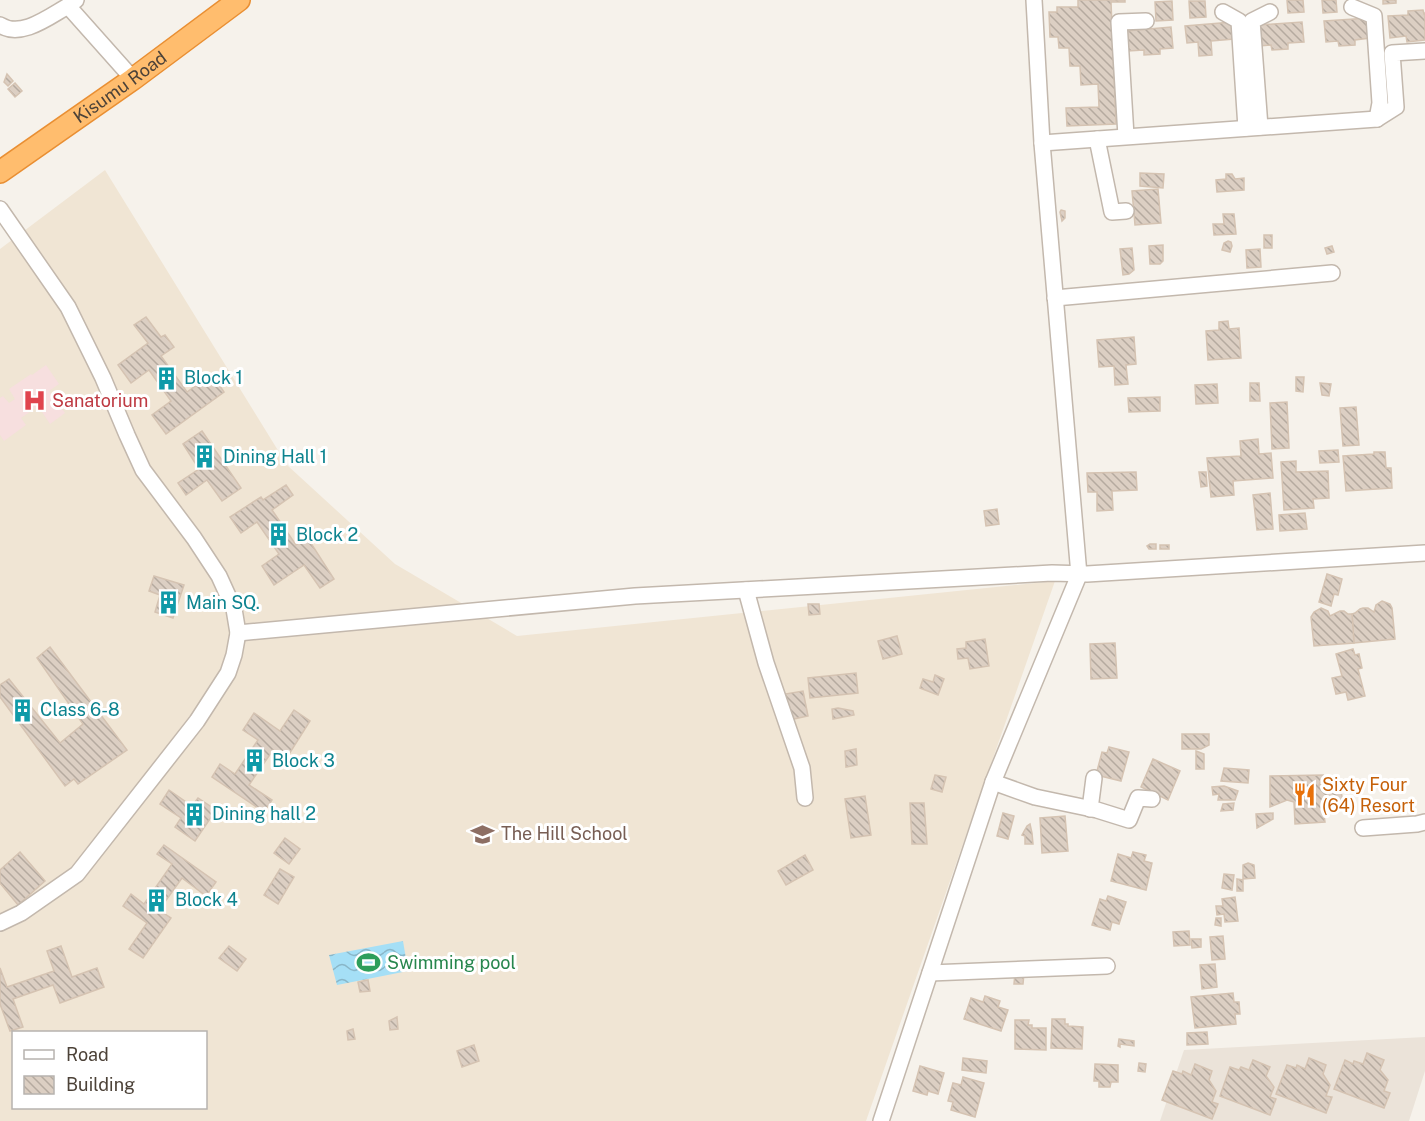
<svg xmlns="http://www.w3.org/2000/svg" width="1425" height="1121" font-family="'Public Sans',sans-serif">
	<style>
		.residential { fill: #ebe3d9 }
		.education { fill: #f0e5d4; fill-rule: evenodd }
		.medical { fill: #f7dfdf }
		.water { fill: url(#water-waves) }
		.building { fill: url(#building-back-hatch); stroke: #d5c3b2; stroke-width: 1.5 }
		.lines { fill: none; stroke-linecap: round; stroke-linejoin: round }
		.minor-casing { stroke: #c3b8ad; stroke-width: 18 }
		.highway-casing { stroke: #e98f33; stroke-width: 24 }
		.minor { stroke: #fff; stroke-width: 15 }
		.highway { stroke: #ffbd6e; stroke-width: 21 }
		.labels { text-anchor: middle; stroke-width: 6; stroke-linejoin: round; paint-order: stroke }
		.street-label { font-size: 18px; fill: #4c4238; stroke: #fff }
		.culture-label { font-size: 18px; fill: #0d838f; stroke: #fff; text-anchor: start }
		.health-label { font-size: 18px; fill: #be3a42; stroke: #fff; text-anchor: start }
		.food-label { font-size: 18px; fill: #c56008; stroke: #fff; text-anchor: start }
		.education-label { font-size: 18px; fill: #785e54; stroke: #fff; text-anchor: start }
		.leisure-label { font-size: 18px; fill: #27864d; stroke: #fff; text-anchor: start }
	</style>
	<defs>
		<pattern id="water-waves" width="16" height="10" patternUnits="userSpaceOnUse" patternTransform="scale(1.5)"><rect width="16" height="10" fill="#a5dff6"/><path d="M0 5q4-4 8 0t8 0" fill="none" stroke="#89b6c8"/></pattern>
		<pattern id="building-back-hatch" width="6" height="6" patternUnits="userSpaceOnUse" patternTransform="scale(1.5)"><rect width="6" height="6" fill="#dccfc3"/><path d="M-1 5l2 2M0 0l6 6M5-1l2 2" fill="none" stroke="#b5aa9f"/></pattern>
	</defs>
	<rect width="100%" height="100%" fill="#f6f2eb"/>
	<!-- residential -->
	<path class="residential" d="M1425 1037V1071L1409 1121H1160L1184 1050Z"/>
	<!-- education -->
	<path class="education" d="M105 170 287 465 395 564 517 636 1055 581 866 1121H0V249ZM14 1032H206V1108H14Z"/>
	<!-- medical -->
	<path class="medical" d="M46 365 59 384 49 391 65 413 50 424 38 406 21 418 26 425 4 441 0 435V398L3 396 9 403 15 399 9 389 31 374 32 375Z"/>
	<!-- water -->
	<path class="water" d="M403 941 408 971 337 985 329 955Z"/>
	<!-- building -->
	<g class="building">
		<path d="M1078 0H1125V2H1111L1116 124 1067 126 1066 108 1099 107 1098 84 1081 85 1080 66H1070L1069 48H1059L1058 37H1050L1049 12H1057V7H1078Z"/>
		<path d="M1287 0H1303L1304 12 1288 13Z"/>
		<path d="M1322 0H1336L1337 12 1323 13Z"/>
		<path d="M1383 0H1396V3L1383 4Z"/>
		<path d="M1172 1 1173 20 1156 21 1155 2Z"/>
		<path d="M1189 1H1205L1206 17 1190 18Z"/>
		<path d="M1423 10 1424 14 1425 13V40L1407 42 1406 36 1390 38 1388 16 1408 15V11Z"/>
		<path d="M1369 18 1370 38 1355 40V45L1339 46 1338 41 1326 42 1324 21Z"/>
		<path d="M1232 22 1234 39 1211 41 1212 55 1199 56 1198 42 1187 43 1185 26Z"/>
		<path d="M1302 22 1304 42 1288 43V49L1272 50 1271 45 1259 46 1257 25Z"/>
		<path d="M1171 27 1173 48 1160 49V54L1144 55V50L1128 51 1126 31Z"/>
		<path d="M7 74 13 81 8 86 4 82Z"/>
		<path d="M15 83 22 91 15 97 8 89Z"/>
		<path d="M1140 173 1164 174 1163 188 1140 186Z"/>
		<path d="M1226 174H1232L1235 179 1244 178V190L1217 192 1216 180 1226 179Z"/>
		<path d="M1158 189 1161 223 1135 225 1132 191Z"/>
		<path d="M1061 210 1065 211V218L1062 221 1060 212Z"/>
		<path d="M1223 214H1234L1236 234 1214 235 1213 224H1224Z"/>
		<rect x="1264" y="235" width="8" height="13"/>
		<path d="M1228 241 1231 242 1232 246 1230 252 1222 250 1224 243Z"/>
		<path d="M1163 245V261L1160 264H1150L1149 246Z"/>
		<path d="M1332 246 1334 252 1327 254 1325 248Z"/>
		<path d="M1132 248 1134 270 1129 274 1123 275 1120 249Z"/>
		<path d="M1260 249 1261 267 1247 268 1246 250Z"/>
		<path d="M146 317 161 337 165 335 174 347 161 356 187 392 212 374 224 392 166 434 152 415 171 401 149 370 131 383 118 365 148 343 134 325Z"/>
		<path d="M1228 321 1229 329 1239 328 1241 358 1208 360 1206 331 1219 330V322Z"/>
		<path d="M1134 337 1136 364 1126 365 1128 384 1115 385 1114 366 1099 367 1097 340Z"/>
		<path d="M1296 377H1304L1303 392 1296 391Z"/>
		<path d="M1250 383H1259L1260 401H1250Z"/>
		<path d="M1320 383 1331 384 1329 396 1322 395Z"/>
		<path d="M1217 384 1218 403 1196 404 1195 385Z"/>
		<path d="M1160 397V411L1129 412 1128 398Z"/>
		<path d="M1287 402 1289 448 1272 449 1270 403Z"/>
		<path d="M1356 407 1359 445 1343 446 1340 408Z"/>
		<path d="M202 431 241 488 222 501 207 480 186 495 178 483 199 469 183 444Z"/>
		<path d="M1258 439 1259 454 1271 453 1273 478 1233 481 1234 495 1211 497 1207 458 1241 456 1240 441Z"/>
		<path d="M1338 450 1339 462 1320 463 1319 451Z"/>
		<path d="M1374 452H1385L1386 468H1391L1392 488 1346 491 1343 456 1374 454Z"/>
		<path d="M1296 461V472L1328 471 1329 498 1313 499 1314 508 1284 510 1281 462Z"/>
		<path d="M1136 472 1137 490 1112 491 1113 510 1097 511V492H1088L1087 473Z"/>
		<path d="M1199 472H1206L1207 486 1201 487Z"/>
		<path d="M286 485 293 495 272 510 296 545 307 537 334 579 320 588 304 565 274 585 262 566 279 554 257 522 241 533 230 517 261 497 263 500Z"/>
		<path d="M1270 493 1273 529 1257 530 1253 495Z"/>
		<path d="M997 509 999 524 986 526 984 511Z"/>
		<path d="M1305 513 1307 529 1280 531 1279 515Z"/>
		<path d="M1150 544H1156V549H1149L1147 546Z"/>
		<rect x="1160" y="545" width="9" height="4"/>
		<path d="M1327 574 1342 579 1338 595 1334 594 1331 606 1319 602Z"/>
		<path d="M154 576 184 585 173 618 155 612 160 595 149 591Z"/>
		<path d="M1382 601 1390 604 1392 608 1395 639 1354 643 1352 614 1355 613 1360 609 1363 608H1368L1374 612 1376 605Z"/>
		<path d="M808 604H819L820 614 809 615Z"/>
		<path d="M1321 608 1328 611 1330 616 1340 611H1344L1348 614H1352L1354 643 1314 646 1311 617 1314 612Z"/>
		<path d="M897 636 902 654 883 659 878 641Z"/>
		<path d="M985 639 989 666 970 669 968 658 958 659 957 649 966 648V642Z"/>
		<path d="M1115 643 1117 678 1091 679 1090 644Z"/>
		<path d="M50 647 127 750 78 784 74 779 65 786 0 697V685L9 679 60 743 83 724 37 658Z"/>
		<path d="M1353 649 1355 655 1359 654 1362 668 1358 669 1365 696 1348 700 1346 692 1336 694 1332 678 1342 676 1336 654Z"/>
		<path d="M856 673 858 693 810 698 808 678Z"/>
		<path d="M935 675 944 679 938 695 920 688 923 679 933 682Z"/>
		<path d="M803 691 808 716 789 720 785 694Z"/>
		<path d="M838 708 853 711 854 715 833 719 832 709Z"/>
		<path d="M294 710 310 721 286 759 273 750 249 785 272 800 264 812 212 777 220 764 235 774 258 740 243 730 254 713 280 731Z"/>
		<path d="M1182 734H1209V745L1201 749H1182Z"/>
		<path d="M1109 747 1129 752 1121 781 1096 775 1102 752 1107 753Z"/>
		<path d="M856 749 857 765 846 767 845 751Z"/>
		<path d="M1196 751 1204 754V769H1196Z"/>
		<path d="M1153 759 1180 771 1168 800 1141 787Z"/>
		<path d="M1224 768 1249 770 1248 783 1221 781Z"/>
		<path d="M935 775 946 777 942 792 931 789Z"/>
		<path d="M1323 775 1319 785 1340 782 1342 797 1347 799 1348 807 1323 809 1325 822 1295 824 1294 802 1287 800 1270 807V776Z"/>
		<path d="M1224 786 1238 791 1235 800H1218L1219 794 1213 795 1212 787Z"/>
		<path d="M169 790 192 806 198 798 216 810 195 841 175 827 181 818 160 804Z"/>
		<path d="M865 796 871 835 851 838 845 799Z"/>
		<path d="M910 803H924L927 844H912Z"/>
		<path d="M1234 803 1233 810 1221 811 1223 804Z"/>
		<path d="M1003 813 1014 816 1008 839 997 836Z"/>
		<path d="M1273 813V819L1257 828 1256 814Z"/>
		<path d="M1065 816 1068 851 1042 853 1040 818Z"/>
		<path d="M1030 824 1032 833 1033 844H1025V836L1022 835 1027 826Z"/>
		<path d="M285 838 300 849 289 864 274 853Z"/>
		<path d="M164 845 216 882 206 896 182 878 159 910 171 918 143 958 129 949 147 923 123 906 131 894 144 904 172 864 157 854Z"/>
		<path d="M20 852 45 881 18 905 0 883V870Z"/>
		<path d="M1133 852 1146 855 1144 861 1152 863 1146 890 1111 881 1118 854 1131 858Z"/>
		<path d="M805 855 813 870 786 885 778 871Z"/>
		<path d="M1248 863 1254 865 1255 878 1243 879V865Z"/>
		<path d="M280 869 294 877 278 904 264 895Z"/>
		<path d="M1224 874 1234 875 1232 890 1222 888Z"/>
		<path d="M1237 879 1243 880V891H1237Z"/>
		<path d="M1108 896 1126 902 1119 924 1112 922 1110 930 1092 925 1100 899 1106 901Z"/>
		<path d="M1235 897 1238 921 1225 922 1224 914 1217 915 1216 906H1223L1222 899Z"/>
		<path d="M1216 918H1221V926L1215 925Z"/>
		<path d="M1189 931 1190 945 1174 946 1173 932Z"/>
		<path d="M1223 936 1225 959 1212 960 1210 937Z"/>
		<path d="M1191 939H1201V947L1192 948Z"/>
		<path d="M61 946 72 977 97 968 104 987 60 1003 53 985 13 999 23 1027 10 1031 0 1004V968L7 987 54 971 47 951Z"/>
		<path d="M229 946 246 959 237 971 219 958Z"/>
		<path d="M1215 964 1217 987 1202 989 1200 965Z"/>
		<path d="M1015 973H1024L1023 984H1014Z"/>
		<path d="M368 980 370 991 360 992 358 982Z"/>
		<path d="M1233 993 1234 1002H1239L1240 1014H1235L1236 1024 1195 1028 1191 997Z"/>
		<path d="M985 996 1000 1001 998 1007 1008 1010 1001 1031 964 1019 971 998 983 1002Z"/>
		<path d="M397 1017 398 1029 390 1030 389 1021Z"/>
		<path d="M1052 1019H1065V1024H1068V1026L1083 1027 1082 1049 1051 1048Z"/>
		<path d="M1015 1020H1029L1028 1025H1032V1028H1046V1050L1015 1049Z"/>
		<path d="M353 1029 355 1039 348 1040 347 1031Z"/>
		<path d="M1207 1032 1208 1044 1187 1045V1033Z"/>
		<path d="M1119 1039 1134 1041V1046L1120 1044V1047L1118 1046Z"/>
		<path d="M474 1045 479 1061 462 1067 457 1051Z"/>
		<path d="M1367 1053 1384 1060 1380 1070 1388 1080 1384 1091 1390 1093 1384 1108 1334 1089 1345 1060 1353 1064 1354 1061 1363 1064Z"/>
		<path d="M963 1058 987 1061 986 1073 962 1070Z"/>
		<path d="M1309 1058 1326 1065 1323 1074 1330 1085 1326 1096 1332 1097 1326 1113 1276 1094 1287 1065 1296 1068 1297 1065 1305 1069Z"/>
		<path d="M1253 1060 1270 1067 1266 1076 1274 1087 1270 1097 1276 1099 1270 1115 1220 1096 1230 1067 1239 1070 1241 1067 1249 1070Z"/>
		<path d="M1139 1063 1146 1064 1145 1072 1138 1071Z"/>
		<path d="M1095 1064 1118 1065V1082H1111L1110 1087H1099V1081H1094Z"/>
		<path d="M1195 1064 1212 1071 1209 1080 1216 1091 1212 1102 1218 1104 1212 1119 1162 1100 1173 1071 1182 1074 1183 1071 1191 1075Z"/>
		<path d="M920 1066 944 1073 938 1094 928 1091 927 1095 913 1091Z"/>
		<path d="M963 1077 984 1083 975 1117 951 1110 953 1102 948 1101 953 1083 961 1085Z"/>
	</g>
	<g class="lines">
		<defs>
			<g id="minor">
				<path d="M76 0 68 6 133 79"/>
				<path d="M1352 7 1374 16 1380 103 1377 119"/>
				<path d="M1223 12 1239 21 1246 128"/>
				<path d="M0 25C21 39 50 16 68 6"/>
				<path d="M1260 127 1252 21 1270 12"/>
				<path d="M1126 136 1119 22 1146 21"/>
				<path d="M1097 139 1112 212 1126 211"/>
				<path d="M1042 143 1377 119 1396 107 1392 53 1425 51"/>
				<path d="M0 209 68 307 103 378 127 435 143 470 194 538 219 576 234 609 238 633 234 655 228 673 197 721 77 874 21 913 0 923"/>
				<path d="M1055 298 1332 273"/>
				<path d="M746 590 766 663 802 768 805 798"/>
				<path d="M238 633 635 596 1052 573 1087 574 1425 553"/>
				<path d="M993 782 1035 797 1097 810 1129 820 1138 798 1152 799"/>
				<path d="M1090 809 1094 778"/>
				<path d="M1363 828 1417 824 1425 822"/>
				<path d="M930 973 1107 966"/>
				<path d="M881 1121 993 782 1079 575 1042 143 1034 0"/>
			</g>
			<g id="highway">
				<path id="s1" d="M0 172 133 79 239 0"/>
			</g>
		</defs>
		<!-- minor casing -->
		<use href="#minor" class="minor-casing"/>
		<!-- highway casing -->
		<use href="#highway" class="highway-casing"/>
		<!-- minor -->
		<use href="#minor" class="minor"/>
		<!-- highway -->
		<use href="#highway" class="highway"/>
	</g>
	<!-- icons -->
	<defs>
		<symbol id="building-bare" viewBox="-9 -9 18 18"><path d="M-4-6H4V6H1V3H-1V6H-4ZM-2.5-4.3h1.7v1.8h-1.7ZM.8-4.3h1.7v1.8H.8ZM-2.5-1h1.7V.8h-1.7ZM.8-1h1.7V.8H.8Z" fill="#0f9aa8" stroke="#fff" stroke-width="2.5" paint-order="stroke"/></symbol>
		<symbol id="hospital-bare" viewBox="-9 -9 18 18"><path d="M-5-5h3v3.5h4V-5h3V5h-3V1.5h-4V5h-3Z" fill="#e0444e" stroke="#fff" stroke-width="2.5" paint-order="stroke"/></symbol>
		<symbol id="restaurant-bare" viewBox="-9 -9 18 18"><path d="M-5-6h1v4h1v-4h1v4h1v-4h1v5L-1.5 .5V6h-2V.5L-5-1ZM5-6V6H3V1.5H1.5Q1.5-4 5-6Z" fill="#e8710a" stroke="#fff" stroke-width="2.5" paint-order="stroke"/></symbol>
		<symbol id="school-bare" viewBox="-9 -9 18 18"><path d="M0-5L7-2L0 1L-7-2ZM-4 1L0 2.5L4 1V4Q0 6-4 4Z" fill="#8d6e63" stroke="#fff" stroke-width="2.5" paint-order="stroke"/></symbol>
		<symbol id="stadium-bare" viewBox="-9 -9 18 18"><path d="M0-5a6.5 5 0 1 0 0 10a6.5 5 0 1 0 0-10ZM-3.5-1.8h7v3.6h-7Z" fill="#2e9e5b" stroke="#fff" stroke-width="2.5" paint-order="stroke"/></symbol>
	</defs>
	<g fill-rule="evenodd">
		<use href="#building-bare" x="150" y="362" width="33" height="33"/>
		<use href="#hospital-bare" x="18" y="384" width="33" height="33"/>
		<use href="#building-bare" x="188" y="440" width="33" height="33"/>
		<use href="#building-bare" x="262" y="518" width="33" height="33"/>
		<use href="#building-bare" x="152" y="586" width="33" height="33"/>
		<use href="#building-bare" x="6" y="694" width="33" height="33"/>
		<use href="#building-bare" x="238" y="744" width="33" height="33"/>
		<use href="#restaurant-bare" x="1288" y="778" width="33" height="33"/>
		<use href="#building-bare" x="178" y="798" width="33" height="33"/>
		<use href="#school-bare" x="466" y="818" width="33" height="33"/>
		<use href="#building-bare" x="140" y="884" width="33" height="33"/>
		<use href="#stadium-bare" x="352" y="946" width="33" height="33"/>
	</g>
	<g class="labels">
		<!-- street labels -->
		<g class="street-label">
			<text dy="6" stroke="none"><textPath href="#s1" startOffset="147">Kisumu Road</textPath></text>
		</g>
		<!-- culture labels -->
		<g class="culture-label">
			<text x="184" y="384">Block 1</text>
			<text x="223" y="463">Dining Hall 1</text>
			<text x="296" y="541">Block 2</text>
			<text x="186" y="609">Main SQ.</text>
			<text x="40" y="716">Class 6-8</text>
			<text x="272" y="767">Block 3</text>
			<text x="212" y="820">Dining hall 2</text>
			<text x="175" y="906">Block 4</text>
		</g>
		<!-- health labels -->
		<g class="health-label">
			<text x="52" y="407">Sanatorium</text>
		</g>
		<!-- food labels -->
		<g class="food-label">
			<text x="1322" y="791">Sixty Four<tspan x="1322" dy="21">(64) Resort</tspan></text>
		</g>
		<!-- education labels -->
		<g class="education-label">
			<text x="501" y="840">The Hill School</text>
		</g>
		<!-- leisure labels -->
		<g class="leisure-label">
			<text x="387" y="969">Swimming pool</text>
		</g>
	</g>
	<!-- legend -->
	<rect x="12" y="1031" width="195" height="78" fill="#ffffff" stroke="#b7b3af" stroke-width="1.5"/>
	<rect x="24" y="1050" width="30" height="9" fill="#ffffff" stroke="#b7b3af" stroke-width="1.5"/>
	<text x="66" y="1061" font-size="18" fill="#4c4238">Road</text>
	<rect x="24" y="1076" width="30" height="18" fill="url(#building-back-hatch)" stroke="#b7b3af" stroke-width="1.5"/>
	<text x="66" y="1091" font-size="18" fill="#4c4238">Building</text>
</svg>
